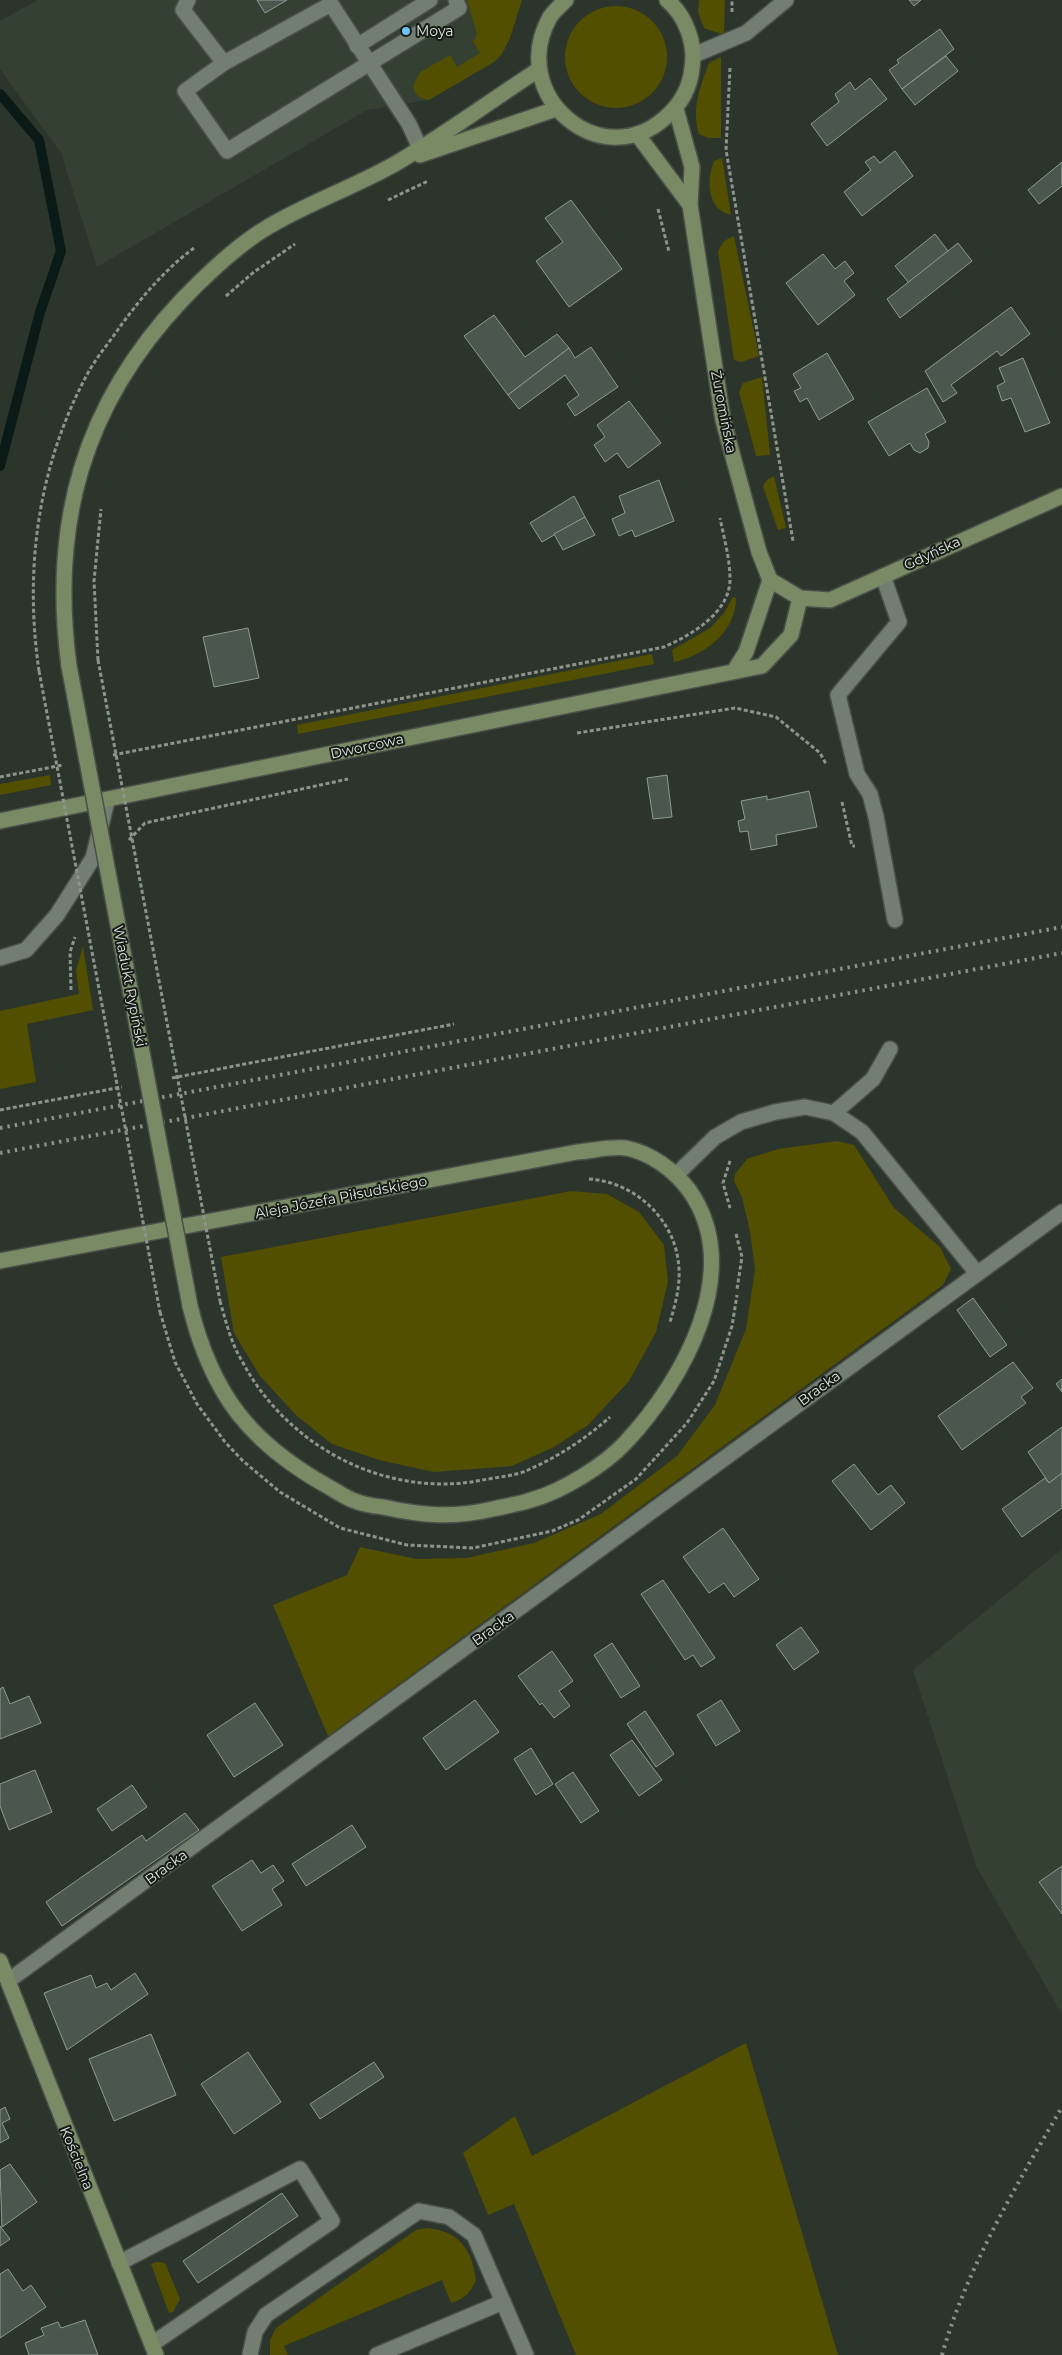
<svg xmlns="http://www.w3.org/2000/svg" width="1062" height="2355" font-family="Montserrat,sans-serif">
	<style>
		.built { fill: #334032 }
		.green { fill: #524f00 }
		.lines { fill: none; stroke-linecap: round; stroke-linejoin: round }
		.stream { stroke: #091a17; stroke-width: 10 }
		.building { fill: #49574f; stroke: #8c9b93 }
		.lane-casing { stroke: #495049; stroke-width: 18 }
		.street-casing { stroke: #495049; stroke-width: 18 }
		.secondary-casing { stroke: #495049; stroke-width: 18 }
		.path { stroke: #8e948d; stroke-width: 3; stroke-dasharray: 4 2.5; stroke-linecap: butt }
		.lane { stroke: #737e73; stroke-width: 15 }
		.street { stroke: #737e73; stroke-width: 15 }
		.secondary { stroke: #798b64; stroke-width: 15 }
		.rail { stroke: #8b918a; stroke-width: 4; stroke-dasharray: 2.5 5; stroke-linecap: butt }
		.secondary-bridge-casing { stroke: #495049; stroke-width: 18; stroke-linecap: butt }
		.path-bridge { stroke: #8e948d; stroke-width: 3; stroke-dasharray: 4 2.5; stroke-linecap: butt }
		.secondary-bridge { stroke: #798b64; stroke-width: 15 }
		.poi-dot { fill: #6ec2f3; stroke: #171b17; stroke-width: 2 }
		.labels { text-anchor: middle; stroke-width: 4; stroke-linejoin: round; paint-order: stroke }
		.poi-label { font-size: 14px; fill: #dfe4de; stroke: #171b17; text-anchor: start }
		.street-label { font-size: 14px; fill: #dfe4de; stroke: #171b17 }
	</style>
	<rect width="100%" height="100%" fill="#2c352b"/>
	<!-- built -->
	<g class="built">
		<path d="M38 0H522L510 38 502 54 494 62 429 100 367 110 97 267 61 153 0 69V21Z"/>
		<path d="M1062 1549V2014L977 1868 913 1670Z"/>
	</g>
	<!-- green -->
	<g class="green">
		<path d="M467 0H522L510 38 502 54 494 62 429 100C419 99 416 95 413 86L420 72 450 55 457 67 480 53 473 42 477 34Z"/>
		<path d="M699 0H725L724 35 704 28 698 12Z"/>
		<circle cx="616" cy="57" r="51"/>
		<path d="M721 57V138H709L699 134C691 110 700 86 709 63Z"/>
		<path d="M722 158 731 215C707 210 706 180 714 161Z"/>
		<path d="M734 236 759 356 741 362 734 360 718 251 724 241Z"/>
		<path d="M762 377 770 455 756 456 739 392 743 383Z"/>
		<path d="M774 476 786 528 778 530 763 486 767 480Z"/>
		<path d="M733 597 736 598C736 632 704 656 674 662L672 650 710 628 724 613Z"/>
		<path d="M652 654 654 664 298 734 297 725Z"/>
		<path d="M50 775 51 785 0 795V784Z"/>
		<path d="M83 946 93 1010 27 1024 36 1082 0 1089V1011L79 994 76 971Z"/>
		<path d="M837 1141 854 1145 894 1208 940 1247 951 1269 943 1285 328 1736 273 1605 347 1575 360 1547 416 1559 467 1558 534 1543 601 1514 677 1456 715 1405 746 1329 755 1270 750 1231 742 1197 734 1181 735 1174 747 1159 778 1149Z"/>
		<path d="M571 1191 607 1194 639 1212 664 1245 668 1282 656 1332 629 1381 588 1425 554 1447 512 1466 434 1472 379 1460 332 1444 297 1416 260 1376 234 1333 221 1257Z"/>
		<path d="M746 2043 838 2355H576L514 2204 488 2215 463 2153 515 2116 532 2156Z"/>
		<path d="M427 2228C459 2231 472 2249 476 2280 470 2293 465 2299 451 2303L442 2280 284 2346 288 2355H270V2340L276 2328 416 2230Z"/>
		<path d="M157 2262 165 2263 180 2299 173 2312 169 2313 151 2264Z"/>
	</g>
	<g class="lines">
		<!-- stream -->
		<path class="stream" d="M0 94 39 140 61 251 40 312 0 466"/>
	</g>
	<!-- building -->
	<g class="building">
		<path d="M257 0H287L265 13Z"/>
		<path d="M909 0H921L914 6Z"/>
		<path d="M940 29 954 49 902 89 889 70 899 63 897 60Z"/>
		<path d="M946 56 958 71 915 105 902 89Z"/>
		<path d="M870 78 887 99 827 146 811 124 839 102 835 94 850 82 855 90Z"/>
		<path d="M895 151 913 176 862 216 844 192 871 170 865 162 874 156 880 163Z"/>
		<path d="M1062 162V186L1039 204 1028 190Z"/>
		<path d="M571 200 622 269 569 307 536 261 563 242 545 218Z"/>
		<path d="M935 234 948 251 909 283 895 266Z"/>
		<path d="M958 243 972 261 900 318 887 299Z"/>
		<path d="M823 254 835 269 845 261 854 273 844 281 855 295 818 325 786 283Z"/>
		<path d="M1011 307 1030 334 1001 356 997 351 951 385 957 393 943 402 925 371Z"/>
		<path d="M494 315 525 357 557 334 569 348 508 395 464 336Z"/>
		<path d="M591 347 618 387 575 416 567 404 579 395 565 375 519 409 508 395 569 348 575 358Z"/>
		<path d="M827 353 854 399 819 420 807 398 800 402 794 391 801 388 793 374Z"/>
		<path d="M1023 358 1050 423 1025 432 1011 398 1002 401 997 386 1005 382 999 368Z"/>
		<path d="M927 388 946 422 925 434 929 442 928 448 920 453 914 450 910 443 889 456 868 422Z"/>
		<path d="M629 401 661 443 628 468 617 453 605 462 594 445 605 437 597 425Z"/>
		<path d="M659 480 674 521 635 537 632 530 619 536 612 519 625 513 619 496Z"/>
		<path d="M574 496 585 517 542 542 530 523Z"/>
		<path d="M585 517 595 535 563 550 554 534Z"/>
		<path d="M248 628 259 678 214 687 203 637Z"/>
		<path d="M667 775 672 817 653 819 647 778Z"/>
		<path d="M809 791 817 827 776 835 777 845 751 850 748 831 740 832 738 821 745 819 741 801 767 796V800Z"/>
		<path d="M973 1298 1007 1345 990 1357 957 1310Z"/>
		<path d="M1013 1362 1033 1388 1021 1397 1026 1403 962 1450 938 1416Z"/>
		<path d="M1062 1379V1392L1056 1384Z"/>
		<path d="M1062 1427V1473L1049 1483 1028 1452Z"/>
		<path d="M854 1464 878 1495 891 1485 905 1503 871 1530 832 1481Z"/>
		<path d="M1062 1473V1508L1022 1537 1002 1509 1045 1478 1049 1483Z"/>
		<path d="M723 1528 759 1579 734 1597 724 1583 709 1593 683 1557Z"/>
		<path d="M663 1580 715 1658 701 1667 693 1655 685 1660 641 1594Z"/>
		<path d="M801 1627 819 1652 794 1670 776 1645Z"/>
		<path d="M612 1643 640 1686 621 1698 594 1655Z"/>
		<path d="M552 1651 573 1681 559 1691 570 1706 554 1718 542 1703 540 1705 518 1676Z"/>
		<path d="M3 1687 10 1704 29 1696 41 1723 0 1739V1689Z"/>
		<path d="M475 1700 499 1732 446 1770 423 1738Z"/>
		<path d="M721 1700 740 1731 716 1746 697 1715Z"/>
		<path d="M255 1703 283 1745 234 1777 207 1735Z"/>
		<path d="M645 1711 674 1754 656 1767 627 1724Z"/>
		<path d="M632 1740 662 1780 639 1796 610 1755Z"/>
		<path d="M531 1748 553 1784 536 1795 514 1759Z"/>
		<path d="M35 1770 52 1812 9 1830 0 1806V1784Z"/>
		<path d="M573 1772 599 1811 581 1823 555 1784Z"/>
		<path d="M132 1785 147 1807 112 1831 97 1809Z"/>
		<path d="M185 1813 199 1830 62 1926 46 1902 142 1835 146 1841Z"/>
		<path d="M352 1825 366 1847 306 1886 292 1864Z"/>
		<path d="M252 1860 261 1873 273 1865 284 1881 272 1889 282 1905 242 1931 212 1886Z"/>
		<path d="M1062 1866V1914L1039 1882Z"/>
		<path d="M135 1973 148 1994 67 2050 44 1993 91 1975 96 1988 107 1983 111 1990Z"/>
		<path d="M151 2034 176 2095 114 2121 89 2059Z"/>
		<path d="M248 2052 281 2102 234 2134 201 2084Z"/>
		<path d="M374 2062 384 2077 320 2119 310 2104Z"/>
		<path d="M5 2107 10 2119 2 2123 9 2138 0 2143V2110Z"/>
		<path d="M10 2164 37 2202 2 2227 0 2170Z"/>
		<path d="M282 2193 298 2216 198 2283 183 2261Z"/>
		<path d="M0 2226 10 2239 0 2246Z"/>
		<path d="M8 2269 23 2291 31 2285 46 2307 0 2338V2274Z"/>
		<path d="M85 2320 98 2355H29L25 2343 44 2335 41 2328 58 2322 61 2328Z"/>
	</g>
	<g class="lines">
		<defs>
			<g id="lane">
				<path d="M188 0 183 10 224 63 331 4 409 124 420 148"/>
				<path d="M357 46 430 0"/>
				<path d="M224 63 185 91 227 151 459 8 456 0"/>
				<path d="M883 576 899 622 838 695 857 774 870 794 876 817 895 920"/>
				<path d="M0 958 26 950 57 915 93 858 107 801"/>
				<path d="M834 1113 873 1079 890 1049"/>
				<path d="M119 2263 300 2169 332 2221 152 2344"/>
				<path d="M250 2355 255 2332 266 2315 419 2211 449 2217 474 2235 526 2355"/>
				<path d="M377 2355 503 2302"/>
			</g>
			<g id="street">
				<path d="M694 55 746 33 786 0"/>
				<path d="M677 1174 715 1137 741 1122 775 1112 805 1107 834 1113 862 1132 977 1273"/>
				<path d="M8 1981 1062 1212"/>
			</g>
			<g id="secondary">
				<path d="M566 0C561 5 554 11 550 17 506 95 601 176 666 117 681 104 690 88 692 68 696 44 686 16 667 0"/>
				<path d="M676 109 692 167 690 205 723 420 759 552 770 580 800 598 830 600 1062 496"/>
				<path d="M637 134 690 205"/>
				<path d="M420 155 556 109"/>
				<path d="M69 666C50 524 83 405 182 300 206 275 233 249 263 230 306 203 356 187 400 161 447 133 492 100 538 70"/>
				<path d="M734 671 746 652 770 580"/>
				<path d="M0 821 762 666 791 635 800 598"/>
				<path d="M0 1261 577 1152C592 1151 611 1146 626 1148 651 1153 674 1170 689 1190 746 1270 683 1381 626 1442 605 1465 561 1492 531 1500 519 1504 506 1506 493 1509 454 1518 423 1516 383 1507 374 1506 364 1505 355 1501 346 1498 338 1492 329 1487 250 1443 212 1395 190 1306"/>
				<path d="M0 1961 156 2355"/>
			</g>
		</defs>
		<!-- lane casing -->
		<use href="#lane" class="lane-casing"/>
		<!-- street casing -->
		<use href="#street" class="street-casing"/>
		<!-- secondary casing -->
		<use href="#secondary" class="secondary-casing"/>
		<!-- path -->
		<g class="path">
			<path d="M732 12V0"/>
			<path d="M730 68 726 150 793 541"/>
			<path d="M388 200 428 181"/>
			<path d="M658 209 669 252"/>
			<path d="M226 296 254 272 295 244"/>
			<path d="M98 660 94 581 101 509"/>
			<path d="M39 671C24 568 38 464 89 371 97 357 108 344 117 331 139 300 164 270 194 248"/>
			<path d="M577 733 735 708 776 717 820 753 826 764"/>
			<path d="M113 755 664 647C691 635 730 613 730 579 730 559 724 538 720 518"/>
			<path d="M0 777 63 765"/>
			<path d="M842 802 852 846H855"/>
			<path d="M129 840 145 823 348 779"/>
			<path d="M71 990 70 952 75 937"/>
			<path d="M172 1078 454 1024"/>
			<path d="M0 1110 122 1087"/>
			<path d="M730 1161 723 1183 730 1208"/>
			<path d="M589 1179C636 1182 677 1221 679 1269 680 1288 675 1305 670 1322"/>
			<path d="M736 1234 742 1257 737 1289"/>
			<path d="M220 1301C226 1322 231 1343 242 1361 288 1448 387 1499 483 1480 497 1477 515 1476 528 1470 558 1457 585 1439 610 1417"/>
			<path d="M160 1312 175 1362 197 1404 225 1442 243 1461 280 1492 340 1528 407 1545 473 1548 552 1531 578 1520 636 1479 687 1423 714 1381 732 1326 737 1295"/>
		</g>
		<!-- lane -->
		<use href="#lane" class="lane"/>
		<!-- street -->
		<use href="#street" class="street"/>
		<!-- secondary -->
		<use href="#secondary" class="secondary"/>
		<!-- rail -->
		<g class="rail">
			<path d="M0 1128 1062 927"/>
			<path d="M0 1153 1062 953"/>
			<path d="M942 2355C967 2267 1016 2186 1062 2107"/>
		</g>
		<defs>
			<path id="secondary-bridge" d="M69 666 190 1306"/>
		</defs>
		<!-- secondary-bridge casing -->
		<use href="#secondary-bridge" class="secondary-bridge-casing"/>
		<!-- path-bridge -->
		<g class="path-bridge">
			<path d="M98 660 220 1301"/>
			<path d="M39 671 160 1312"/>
		</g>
		<!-- secondary-bridge -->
		<use href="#secondary-bridge" class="secondary-bridge"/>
	</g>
	<!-- markers -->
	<circle class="poi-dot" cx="406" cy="31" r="5"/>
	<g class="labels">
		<!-- poi labels -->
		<g class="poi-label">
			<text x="416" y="36">Moya</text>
		</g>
		<!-- street labels -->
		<g class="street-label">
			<text transform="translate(724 412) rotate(79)" y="5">Żuromińska</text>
			<text transform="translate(932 553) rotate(-25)" y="5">Gdyńska</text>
			<text transform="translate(367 746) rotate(-12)" y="5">Dworcowa</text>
			<text transform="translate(130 986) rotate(79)" y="5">Wiadukt Rypiński</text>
			<text transform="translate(341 1197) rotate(-11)" y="5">Aleja Józefa Piłsudskiego</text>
			<text transform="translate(819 1388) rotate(-36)" y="5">Bracka</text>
			<text transform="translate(493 1628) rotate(-36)" y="5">Bracka</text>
			<text transform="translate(166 1867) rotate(-36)" y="5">Bracka</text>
			<text transform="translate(77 2158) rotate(68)" y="5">Kościelna</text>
		</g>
	</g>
</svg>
